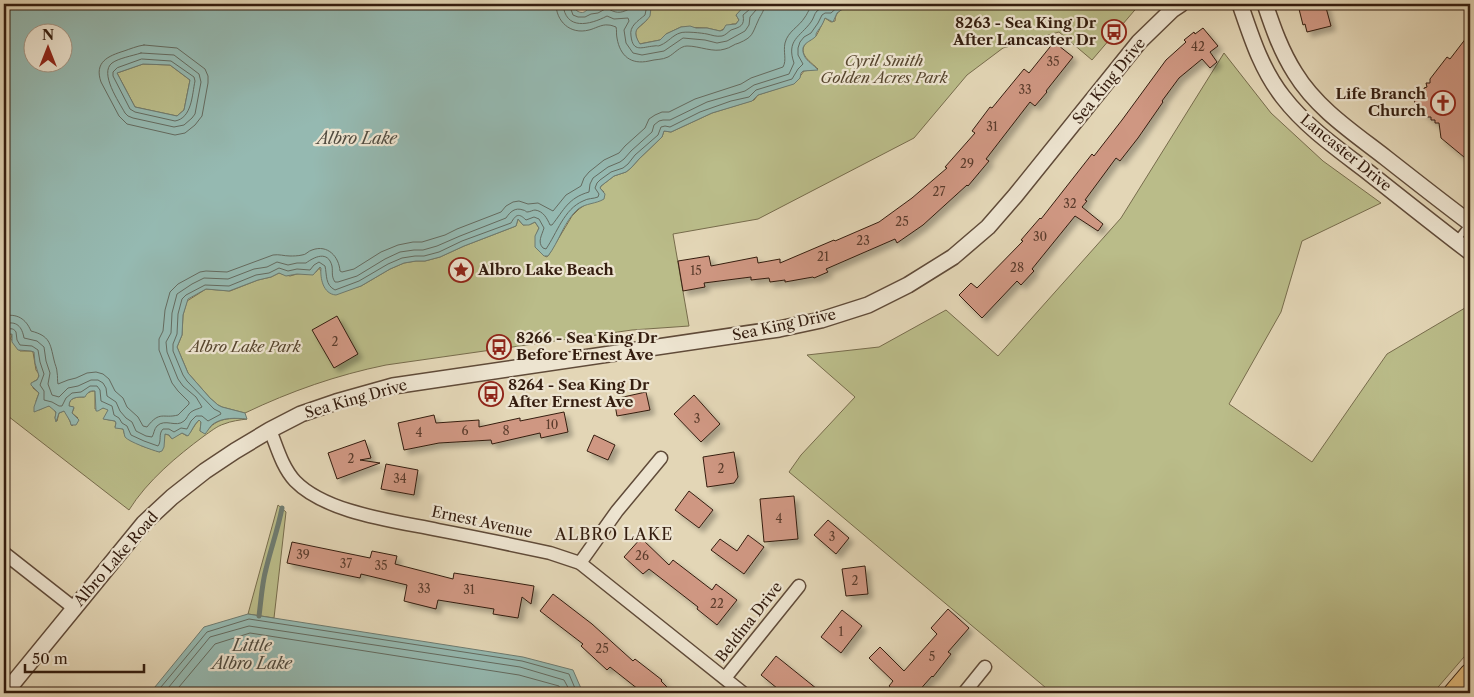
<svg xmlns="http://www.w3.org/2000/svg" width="1474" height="697" font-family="'Libre Caslon Text',serif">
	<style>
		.green { fill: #babc89; stroke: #776c4c }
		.water { fill: #95b9b1; stroke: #6e7b70; fill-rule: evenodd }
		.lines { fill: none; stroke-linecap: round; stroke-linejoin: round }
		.shore { stroke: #646b60; stroke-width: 1 }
		.stream { stroke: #6e7b70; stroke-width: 5 }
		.building { fill: #cf9782; stroke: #341d0f; filter: url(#shadow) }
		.service-casing { stroke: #604b39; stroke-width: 9 }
		.minor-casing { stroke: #604b39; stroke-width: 15 }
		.tertiary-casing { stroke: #604b39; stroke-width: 18 }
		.primary-casing { stroke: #341d0f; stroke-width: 21 }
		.service { stroke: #ede4d0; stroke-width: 6 }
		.minor { stroke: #ede4d0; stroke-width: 12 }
		.tertiary { stroke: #ede4d0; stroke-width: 15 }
		.primary { stroke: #e2bb7b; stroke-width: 19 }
		.labels { text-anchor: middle; stroke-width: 4.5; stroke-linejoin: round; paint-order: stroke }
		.number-label { font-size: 12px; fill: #5b3c2c }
		.poi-label { font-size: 15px; font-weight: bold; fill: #341d0f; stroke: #ede4d0; text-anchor: start }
		.park-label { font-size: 15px; font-style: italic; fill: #56452e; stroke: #ede4d0 }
		.street-label { font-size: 15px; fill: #341d0f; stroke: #ede4d0 }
		.water-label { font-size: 16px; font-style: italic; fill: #514c40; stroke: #ede4d0 }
		.neighbourhood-label { font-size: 16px; letter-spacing: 1px; fill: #341d0f; stroke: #ede4d0 }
	</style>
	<defs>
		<filter id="shadow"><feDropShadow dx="4.5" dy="4.5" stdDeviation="2.5" flood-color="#0004"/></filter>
	</defs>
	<rect width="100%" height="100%" fill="#e3d6b6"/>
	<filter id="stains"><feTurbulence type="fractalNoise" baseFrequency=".004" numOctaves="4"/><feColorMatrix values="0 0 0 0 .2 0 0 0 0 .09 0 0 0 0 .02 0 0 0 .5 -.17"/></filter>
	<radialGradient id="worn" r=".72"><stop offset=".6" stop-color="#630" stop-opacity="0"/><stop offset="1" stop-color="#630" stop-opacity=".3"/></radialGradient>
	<!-- green -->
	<g class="green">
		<path d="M647 4H746V5L736 15 739 20 736 24H732L720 31 707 28 681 27 666 34 660 40 639 44C637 39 635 35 636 30L647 20 649 6Z"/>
		<path d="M850 4H1140L1092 60 1059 32 1003 48 967 75 914 138 758 219 673 234 689 326 632 330 386 365C337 375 291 391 245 413L222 407 218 405 210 398 188 373 177 347 182 335 183 315 187 301 206 289 230 291 258 280 271 277 279 273 290 276 297 274 316 272 320 267V270L350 289 361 286 390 269 404 263 416 261H425L440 257 464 246 516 226 518 219 523 225 531 224 535 222 539 228C532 242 537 246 546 257L548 256 572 216 579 209 604 192 600 188 601 186 614 176 626 172 631 168 639 159 662 137 664 131 671 132 712 113 754 100 758 95 795 83 804 71 818 69C811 62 797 54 806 43 809 40 813 39 816 36 819 31 822 24 825 18L831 22 835 21C835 12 842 8 850 7Z"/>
		<path d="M1224 53 1271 113 1323 161 1381 203 1302 241 1281 312 1229 404 1312 462 1387 354 1470 305V650L1433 693H1052L789 472 801 455 855 397 807 355 879 347 946 310 998 356 1121 218Z"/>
		<path d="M143 64 170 65 190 80 184 110 177 116 135 107 117 73Z"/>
		<path d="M12 334 11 339 20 351H31L33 352 36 370 39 374 38 379 33 382V388L39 393 36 401 39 410 47 406C51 406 54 409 56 413L55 418 57 421 59 413 64 411 66 412 72 426 78 418 72 413 74 408 73 407 69 406C69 397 77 397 84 397 87 393 90 391 95 391V409L106 408 109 410 104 419 115 421 116 423 115 427 123 429 125 436 142 446 160 452 165 434 169 435 171 438 182 433 187 436C192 431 194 425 199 420L201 422 200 431 206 432C217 417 230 418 247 419 240 420 231 421 224 424 217 426 210 432 204 436 177 456 147 481 129 510L4 413V335L10 333Z"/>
		<path d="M278 505 286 512 274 618 248 614Z"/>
	</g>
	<!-- water -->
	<g class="water">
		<path d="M4 4H573L577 11C583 14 586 12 589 7L591 9H595L602 5H608L620 8 631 4H647L651 8 650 16C642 28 629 27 640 44L660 40 666 34 681 27 690 26 696 28H707L720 31 723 30 726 25 736 24 739 20 736 15 746 4H850L851 5 844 8 837 13 833 22 825 18C822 26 821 26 817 32 816 33 816 35 816 36 811 42 799 43 804 55 806 61 814 65 818 70L803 71 801 73 800 78 794 84 758 95 752 101 712 113 671 132 664 131 662 137 639 159 631 168 626 172 614 176 601 186 600 188 605 194 604 199C596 204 586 203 578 209 564 221 559 242 548 256H544L535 247V236L539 228 535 222 529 225H523L518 219 516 226 464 246 440 257 425 261H416L404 263 390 269 361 286 336 295C323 294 320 278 321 268L320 267 313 275 297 274 286 276 279 273 271 277 258 280 229 291 206 289 188 299 183 315 182 335 177 347 188 373 210 398 218 405 222 407 245 413 247 419C236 418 223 417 213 424 210 426 208 431 205 434L200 431 201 422 199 420C194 424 192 431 188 436L182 433 172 439 169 435 165 434 164 447 162 451 159 452C152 450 129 442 125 437 124 434 124 431 123 429L115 428 116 423 115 421 103 419 108 410 103 408 98 411H96L95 391C90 390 87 393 85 397 77 397 69 397 69 406L74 407 72 413 79 420 76 425H71L70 421 64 411 59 413 56 422 55 418 56 412 49 406 34 412V407L39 393 31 385V383L37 380 39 376 35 363 34 352 31 351 18 350 12 342V334L4 335ZM32 32H62V62H32ZM143 64 170 65 190 80 184 110 177 116 135 107 117 73Z"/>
		<path d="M248 614 523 657 573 670 583 693H150L204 627Z"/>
	</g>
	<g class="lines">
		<!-- shore -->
		<g class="shore">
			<path d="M556 4C556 21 570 35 589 30 594 29 602 24 608 25 611 25 613 26 616 27 617 30 616 34 617 38 620 56 631 65 649 61 656 59 662 60 668 57 674 54 680 46 687 46 700 46 713 53 725 49 730 48 734 44 739 43 753 37 752 34 758 21 761 14 764 12 765 4"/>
			<path d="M563 4C565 31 590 25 607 16L614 19 628 18 629 21 624 30 626 43 633 53 642 55 664 51 683 38 705 40 717 43 727 41 745 31 749 25 750 17 756 10 757 4"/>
			<path d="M569 4 573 15 578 17H585L591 14 598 13 607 8C615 13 620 14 629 9L631 4"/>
			<path d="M644 4 646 10 645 15C638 21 629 26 631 36 633 53 642 47 654 46 658 45 657 47 661 45 668 42 673 35 680 33 684 31 702 33 707 34 712 35 716 37 722 36 726 35 728 32 731 30 740 27 745 26 743 15L750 9 751 4"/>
			<path d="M144 45 177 48 205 69 208 76V83L202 116 195 125 185 133 175 135 127 124 119 116 101 82C94 62 108 56 124 51 130 49 137 46 144 45Z"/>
			<path d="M141 53 174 55 199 74 201 82 195 114 192 118 184 125 174 127 133 118 128 116 125 113C119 102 99 73 112 63 119 58 132 56 141 53Z"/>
			<path d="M142 59 171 61 194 77 195 81C192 95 192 118 175 121L135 112 130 109 113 76V72L117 68Z"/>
			<path d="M4 316C17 313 26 319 31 331 50 336 50 343 54 360 55 365 57 368 57 372 58 377 57 380 58 384L68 380 76 378 87 373 96 372 103 374 109 379 115 391 123 398 127 407 138 417 143 426 147 427C160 410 163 419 178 415L189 404V402L178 391 172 383 159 350V339L163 331 165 310 170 292 178 284 200 272 206 271 227 272 273 255C279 254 284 256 290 256 293 256 298 256 302 255 306 255 308 251 312 250 328 244 339 257 340 271L342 272 354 269 381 252 398 245 413 242H422L445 235 457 229 501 212 506 206 513 202 519 201 528 204 538 203 553 211 566 195 581 186 584 178 589 172 604 160 619 153 625 146 645 128 649 119 655 115 662 112H669L695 99 741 84 751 78 783 67C787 60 783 52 785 43 788 31 799 27 805 17 808 13 809 8 814 4"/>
			<path d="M4 324C17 320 22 327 24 338L37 341 44 347 46 361 50 373 48 384 52 395 59 397 68 388 78 386 91 380H98L103 383 106 388 107 396 116 402 120 411 126 418 132 422 136 431 146 436 152 437C154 434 154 429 157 426 165 418 176 428 184 421 187 419 188 414 191 412 195 409 199 409 202 407L196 397 183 386 178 379 167 352 166 342 171 333 172 313 177 294 192 284 204 278 228 279 254 269 267 267 277 262 288 265 297 263H306C314 257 328 250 332 266 333 272 331 276 335 282H338L357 276 385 259 400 252 414 250H423L437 246 460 236 506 218C510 212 515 207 523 210 525 210 526 212 527 212 530 212 533 210 535 210 543 211 547 218 550 225H552C564 210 568 198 589 192L590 184 593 178 608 167 620 162 624 159 631 151 652 132 654 125 659 121 663 120H670L707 102 745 91 754 85 789 74 794 63C786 40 800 37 811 22 814 18 814 14 817 11 821 7 827 8 831 4"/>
			<path d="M4 330C9 329 13 327 16 332L17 340 20 345 32 346 38 350 40 362 44 374 40 385 44 391V400L52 402 59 406H62L66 398 72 393 81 392 90 386H97L100 390 101 401 112 406 114 415 119 418 122 423 127 426 131 435 144 441 158 446C162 441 158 434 163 429H169L174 432 181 428 187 429 191 421 196 416H202L208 421 221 414 220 412 214 409 187 381 183 375 173 351V344L177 334 178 314 182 299 186 295 205 285 229 286 256 275 269 273 279 268 288 271 297 269 310 270 314 265 319 262 325 266C327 275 325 285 335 290L359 281 388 264 402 258 415 256H424L439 252 462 241 511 223C516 214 519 213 526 220L534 217 539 219 544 228C542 235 537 242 543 248L546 249C557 233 564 209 583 201 588 198 593 199 598 197L599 194 595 188 597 183 600 180 611 172 623 168 628 164 635 155 658 135 661 127 665 126 670 127 700 112 731 101 749 97 756 90 792 79 798 69 803 64 798 55V48L800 42 804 37 811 33 818 23 822 15 825 13H831L841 4"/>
			<path d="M156 693 207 632 249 619 522 661 569 674 577 693"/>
			<path d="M164 693 210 637 249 626 520 667 564 680 571 693"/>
			<path d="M174 693 215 644 250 633 519 675 559 686 562 693"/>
		</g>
		<!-- stream -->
		<path class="stream" d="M259 616C261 601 262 583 266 569 271 548 278 529 282 508"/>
	</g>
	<!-- building -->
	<g class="building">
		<path d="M1300 4H1325L1331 26 1307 32 1305 24 1303 25 1299 9 1301 8Z"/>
		<path d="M1203 28 1218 46 1210 52 1217 62 1210 68 1202 59 1179 78 1162 101 1163 102 1138 138 1120 161 1116 158 1085 200 1087 201 1082 207 1103 224 1098 231 1075 216 1032 269 1034 271 1021 285 1017 281 982 318 959 295 971 283 977 288 1023 241 1021 240 1040 218 1041 219 1092 154 1094 156 1122 120 1166 60 1186 42 1184 40 1194 32 1195 34Z"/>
		<path d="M1470 33V162L1441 138 1439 123H1435V120H1431V117H1427V114H1423V110L1416 111 1414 97 1421 96V92H1424V88L1427 87 1426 83H1430V79L1447 57 1450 59Z"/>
		<path d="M1054 42 1073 57 1046 91 1047 92 1035 106 1030 102 986 159 989 161 968 186 967 185 923 225 897 243 895 239 826 269 828 272 814 278 813 277 785 282V280L770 282 769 278 751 280V277L704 283 705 287 683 291 678 261 709 256 711 266 757 257 758 263 780 259V263L834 240 835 241 879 222 912 198 947 168 945 167 975 133 972 131 990 107 992 108 1024 69 1029 73Z"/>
		<path d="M337 316 358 354 334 368 312 330Z"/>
		<path d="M646 392 650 410 617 416 614 399Z"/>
		<path d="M694 395 720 424 701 442 674 414Z"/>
		<path d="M564 412 568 432 541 438 540 433 492 444 491 440 439 443 404 450 398 423 434 415 436 423 479 420V427L520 418V421Z"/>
		<path d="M594 435 615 445 608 460 587 451Z"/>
		<path d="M365 440 371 458 360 460 380 463 337 479 328 453Z"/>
		<path d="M734 452 738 477 734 483 707 487 703 457Z"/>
		<path d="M386 464 418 470 414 495 381 489Z"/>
		<path d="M689 491 713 510 699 528 675 510Z"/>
		<path d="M794 496 798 539 764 542 760 499Z"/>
		<path d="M828 520 849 538 836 554 814 535Z"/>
		<path d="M748 535 764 547 744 574 711 550 720 539 737 551Z"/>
		<path d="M641 538 669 565 673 560 712 590 716 584 737 600 717 625 697 609 698 607 649 569 643 574 624 557Z"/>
		<path d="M292 542 370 558 372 551 397 556 395 564 453 579 454 573 534 586 531 604 522 597 518 618 493 614 494 609 438 600 436 609 404 601 407 585 361 574 360 578 287 563Z"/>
		<path d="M865 566 868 594 846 596 842 569Z"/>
		<path d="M553 594 592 624 633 661 635 659 662 680 661 681 673 693H643L610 667 607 670 581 646 583 644 540 611Z"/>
		<path d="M948 609 969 628 948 652 951 654 933 677 932 676 917 693H897L889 686 893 681 869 658 880 647 904 671 937 634 931 628Z"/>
		<path d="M842 610 862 626 841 653 821 637Z"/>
		<path d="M776 656 822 693H783L761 675Z"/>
	</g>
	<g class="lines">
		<defs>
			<path id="service" d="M1456 241 1470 223"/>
			<g id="minor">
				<path d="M270 430C277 447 282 467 295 481 326 513 395 521 438 530 475 537 513 545 550 553L580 563 743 693"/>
				<path d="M4 553 74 608"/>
				<path d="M580 563 617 511 661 458"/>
				<path d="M725 678 799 586"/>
				<path d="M964 693 985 667"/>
			</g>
			<g id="tertiary">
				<path d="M1240 4C1251 36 1261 69 1283 97 1306 127 1338 149 1368 172 1402 199 1436 226 1470 252"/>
				<path d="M1265 4C1273 28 1281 51 1295 73 1317 109 1354 133 1386 158 1414 180 1442 202 1470 223"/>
				<path d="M5 693 144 523 172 497 205 471 235 451 270 430 301 414 336 402 393 386 779 329 821 320 868 305 908 285 953 257 988 227 1015 196 1139 42 1172 10 1181 4"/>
			</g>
			<path id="primary" d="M1453 693 1470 673"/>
		</defs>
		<!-- service casing -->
		<use href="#service" class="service-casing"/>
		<!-- minor casing -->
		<use href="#minor" class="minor-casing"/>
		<!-- tertiary casing -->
		<use href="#tertiary" class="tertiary-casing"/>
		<!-- primary casing -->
		<use href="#primary" class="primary-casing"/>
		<!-- service -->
		<use href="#service" class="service"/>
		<!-- minor -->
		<use href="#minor" class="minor"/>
		<!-- tertiary -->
		<use href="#tertiary" class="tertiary"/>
		<!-- primary -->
		<use href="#primary" class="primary"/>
	</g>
	<!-- icons -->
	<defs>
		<symbol id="bus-ring" viewBox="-11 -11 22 22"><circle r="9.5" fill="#ede4d0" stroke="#8f2418" stroke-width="1.5"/><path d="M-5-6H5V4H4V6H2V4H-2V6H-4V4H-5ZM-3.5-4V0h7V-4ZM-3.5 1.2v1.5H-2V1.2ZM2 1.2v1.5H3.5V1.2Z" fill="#8f2418"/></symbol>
		<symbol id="church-ring" viewBox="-11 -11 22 22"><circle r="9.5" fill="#ede4d0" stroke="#8f2418" stroke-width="1.5"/><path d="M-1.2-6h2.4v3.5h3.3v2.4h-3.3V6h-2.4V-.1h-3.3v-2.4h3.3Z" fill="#8f2418"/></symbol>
		<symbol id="sight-ring" viewBox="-11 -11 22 22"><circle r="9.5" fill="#ede4d0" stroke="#8f2418" stroke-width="1.5"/><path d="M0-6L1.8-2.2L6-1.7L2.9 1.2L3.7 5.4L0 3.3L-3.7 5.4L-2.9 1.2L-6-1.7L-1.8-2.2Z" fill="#8f2418"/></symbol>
	</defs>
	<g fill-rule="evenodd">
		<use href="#bus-ring" x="1100" y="18" width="28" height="28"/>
		<use href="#church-ring" x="1429" y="89" width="28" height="28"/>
		<use href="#sight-ring" x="447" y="256" width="28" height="28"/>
		<use href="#bus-ring" x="485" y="333" width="28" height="28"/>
		<use href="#bus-ring" x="477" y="380" width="28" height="28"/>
	</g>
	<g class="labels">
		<!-- number labels -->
		<g class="number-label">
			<text x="1198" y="51">42</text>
			<text x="1053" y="66">35</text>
			<text x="1025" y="94">33</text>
			<text x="992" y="131">31</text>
			<text x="967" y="168">29</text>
			<text x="939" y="196">27</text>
			<text x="1070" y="208">32</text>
			<text x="902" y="226">25</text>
			<text x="1040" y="241">30</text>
			<text x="863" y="245">23</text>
			<text x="823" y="261">21</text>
			<text x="1017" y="272">28</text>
			<text x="696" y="275">15</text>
			<text x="335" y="346">2</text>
			<text x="697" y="423">3</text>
			<text x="552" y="429">10</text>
			<text x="465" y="435">6</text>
			<text x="506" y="435">8</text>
			<text x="419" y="437">4</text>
			<text x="351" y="463">2</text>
			<text x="721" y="473">2</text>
			<text x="400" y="483">34</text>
			<text x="779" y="523">4</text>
			<text x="832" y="541">3</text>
			<text x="303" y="559">39</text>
			<text x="642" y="560">26</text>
			<text x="346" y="568">37</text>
			<text x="381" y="570">35</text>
			<text x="855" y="585">2</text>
			<text x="424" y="593">33</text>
			<text x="469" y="594">31</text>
			<text x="717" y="608">22</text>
			<text x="841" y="636">1</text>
			<text x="602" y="653">25</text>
			<text x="932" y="661">5</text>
		</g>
		<!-- poi labels -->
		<g class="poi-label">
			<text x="1096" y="28" text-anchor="end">8263 - Sea King Dr<tspan x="1096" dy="17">After Lancaster Dr</tspan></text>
			<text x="1426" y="99" text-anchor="end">Life Branch<tspan x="1426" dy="17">Church</tspan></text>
			<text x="478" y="275">Albro Lake Beach</text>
			<text x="516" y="343">8266 - Sea King Dr<tspan x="516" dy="17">Before Ernest Ave</tspan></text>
			<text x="508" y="390">8264 - Sea King Dr<tspan x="508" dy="17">After Ernest Ave</tspan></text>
		</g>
		<!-- park labels -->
		<g class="park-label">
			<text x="884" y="66">Cyril Smith<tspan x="884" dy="17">Golden Acres Park</tspan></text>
			<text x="245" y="352">Albro Lake Park</text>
		</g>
		<!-- street labels -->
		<g class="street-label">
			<text transform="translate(1109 81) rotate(-51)" y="5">Sea King Drive</text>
			<text transform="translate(1346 153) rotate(39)" y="5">Lancaster Drive</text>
			<text transform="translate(784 325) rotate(-12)" y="5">Sea King Drive</text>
			<text transform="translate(356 399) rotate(-16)" y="5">Sea King Drive</text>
			<text transform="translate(482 522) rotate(12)" y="5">Ernest Avenue</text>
			<text transform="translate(116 559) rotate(-49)" y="5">Albro Lake Road</text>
			<text transform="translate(749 622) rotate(-52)" y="5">Beldina Drive</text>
		</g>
		<!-- water labels -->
		<g class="water-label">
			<text x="357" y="144">Albro Lake</text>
			<text x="252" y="651">Little<tspan x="252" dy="18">Albro Lake</tspan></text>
		</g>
		<!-- neighbourhood labels -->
		<g class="neighbourhood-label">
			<text x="614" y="540">ALBRO LAKE</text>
		</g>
	</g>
	<!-- margin -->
	<rect width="1474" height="697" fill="none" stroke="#e3d6b6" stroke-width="20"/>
	<rect x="5" y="5" width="1464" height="687" fill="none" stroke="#341d0f" stroke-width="2.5"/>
	<rect x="10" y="10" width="1454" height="677" fill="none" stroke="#341d0f"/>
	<!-- north arrow -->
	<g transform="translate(48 48)"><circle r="24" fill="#ede4d0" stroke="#a39483"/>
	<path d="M0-4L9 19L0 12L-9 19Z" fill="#8f2418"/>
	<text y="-8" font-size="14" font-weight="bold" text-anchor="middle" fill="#341d0f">N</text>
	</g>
	<!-- scale -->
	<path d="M25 664v8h119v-8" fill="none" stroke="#341d0f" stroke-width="2.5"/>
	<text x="32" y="664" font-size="15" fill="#341d0f" stroke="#ede4d0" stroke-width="4" paint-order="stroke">50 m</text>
	<rect width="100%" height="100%" filter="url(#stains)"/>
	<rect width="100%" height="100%" fill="url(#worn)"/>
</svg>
